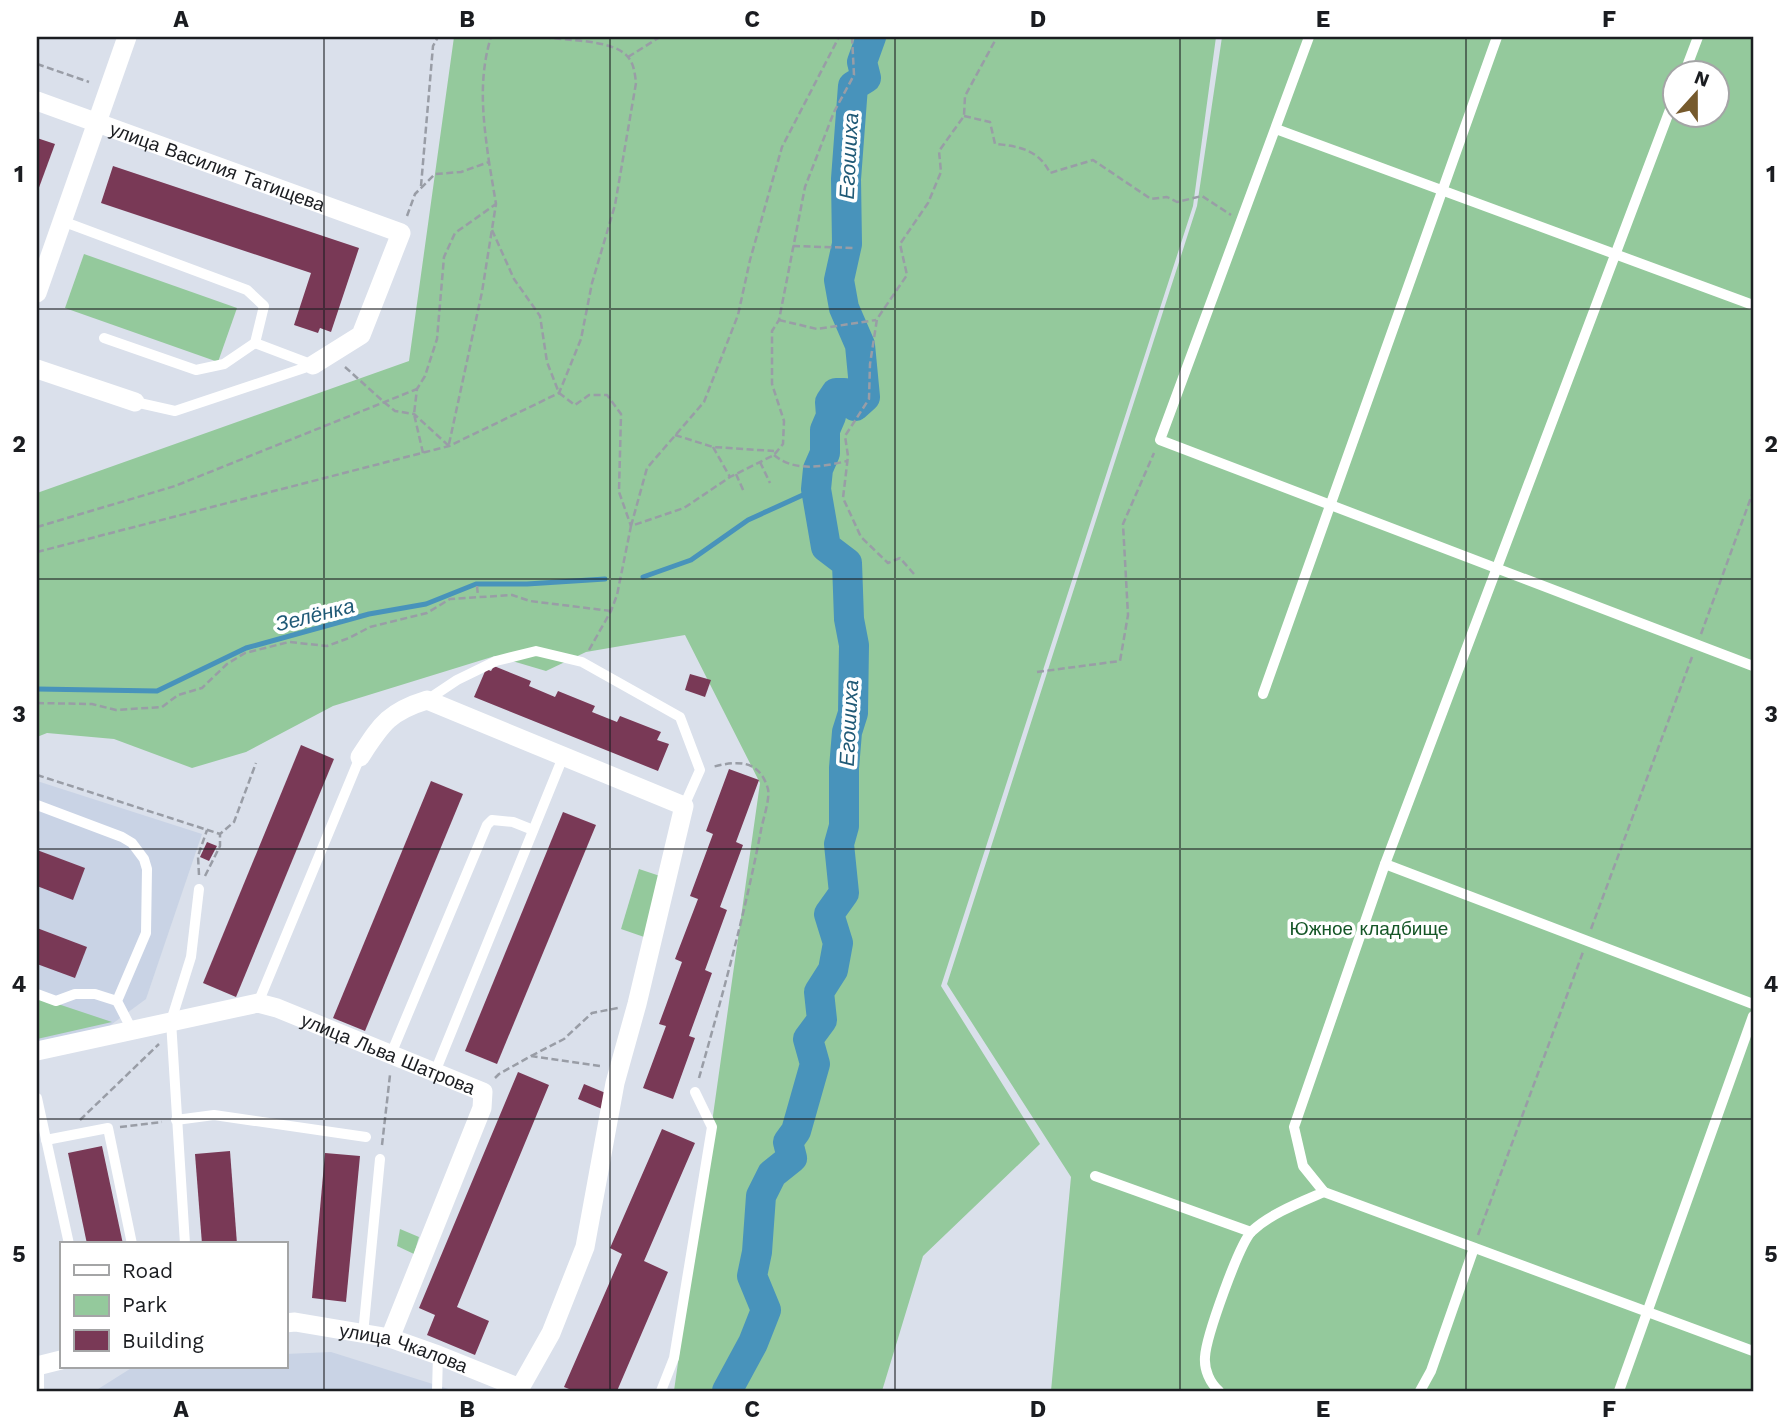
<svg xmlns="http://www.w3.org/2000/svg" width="1790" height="1428" font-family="'Work Sans',sans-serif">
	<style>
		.built { fill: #c9d3e5 }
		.green { fill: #94c99c; fill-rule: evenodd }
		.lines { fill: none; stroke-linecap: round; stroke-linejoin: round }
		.stream { stroke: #4893bb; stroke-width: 5 }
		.river { stroke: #4893bb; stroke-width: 30 }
		.building { fill: #793956 }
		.path { stroke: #999da6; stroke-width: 2.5; stroke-dasharray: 7 3.5; stroke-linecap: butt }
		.lane { stroke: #fff; stroke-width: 10 }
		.street { stroke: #fff; stroke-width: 19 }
		.grid { fill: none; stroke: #1b1d21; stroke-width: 2; stroke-opacity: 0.55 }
		.labels { text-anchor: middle; stroke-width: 7; stroke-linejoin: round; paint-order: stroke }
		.street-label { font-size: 19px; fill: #1b1d21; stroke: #fff }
		.park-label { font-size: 19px; fill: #155627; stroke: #fff }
		.water-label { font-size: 21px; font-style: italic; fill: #1f5976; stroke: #fff }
		.neatline { fill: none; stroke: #1b1d21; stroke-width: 2.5 }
		.grid-label { font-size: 23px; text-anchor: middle; font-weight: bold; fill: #1b1d21 }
	</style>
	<rect width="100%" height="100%" fill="#dae0eb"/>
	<!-- built -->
	<g class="built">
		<path d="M37 781 202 834 146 999 108 1027 37 1043Z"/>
		<path d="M331 1352 455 1391H95L133 1367H285V1354Z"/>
	</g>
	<!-- green -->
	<g class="green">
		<path d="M454 37H1216L1193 206 941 986 1040 1144 923 1256 882 1391H674L760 783 685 635 586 652 546 671 495 656 333 706 246 752 192 768 114 739 47 733 37 737V493L409 361Z"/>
		<path d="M1222 37H1753V1391H1051L1071 1177 947 984 1197 206ZM1674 74H1716V116H1674Z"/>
		<path d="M84 254 237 308 218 362 65 308Z"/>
		<path d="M639 869 663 877 647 938 621 929Z"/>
		<path d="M37 997 112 1022 37 1039Z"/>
		<path d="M400 1229 419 1237 414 1254 397 1246Z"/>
	</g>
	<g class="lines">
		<!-- stream -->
		<g class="stream">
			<path d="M643 577 691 560 748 520 816 489"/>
			<path d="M37 689 157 691 246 648 369 614 426 604 476 584H527L605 579"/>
		</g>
		<!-- river -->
		<path class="river" d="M727 1391 753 1343 766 1310 752 1276 757 1252 761 1196 772 1174 792 1158 788 1142 796 1131 815 1064 808 1039 822 1020 819 992 833 970 838 943 829 914 844 893 839 844 844 826V768L847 732 853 713 854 645 849 619 847 563 826 547 816 489 818 469 825 453V430L831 416 830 402 836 393H844L855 406 865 397 860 345 844 308 839 280 847 244 846 179 853 86 866 78 862 62 871 37"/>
	</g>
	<!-- building -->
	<g class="building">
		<path d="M37 138 55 144 37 193Z"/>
		<path d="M113 166 359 248 331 332 320 328 318 333 294 325 311 273 101 203Z"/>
		<path d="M494 666 531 681 529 686 555 697 558 691 595 706 592 712 617 722 620 716 661 732 657 740 669 744 658 771 474 697 486 669 491 671Z"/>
		<path d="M690 674 711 680 705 697 685 690Z"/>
		<path d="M301 745 334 759 236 997 203 983Z"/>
		<path d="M729 769 759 780 736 842 743 845 720 907 727 910 705 970 712 973 689 1036 695 1038 673 1099 643 1088 666 1026 659 1024 682 962 675 959 698 899 690 896 713 834 706 831Z"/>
		<path d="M431 781 463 794 365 1031 333 1018Z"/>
		<path d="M563 812 596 825 497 1064 465 1051Z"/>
		<path d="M207 842 217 846 209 861 200 857Z"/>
		<path d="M37 850 85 868 73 900 37 886Z"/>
		<path d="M37 928 87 947 75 978 37 964Z"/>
		<path d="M518 1072 549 1085 457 1307 489 1321 475 1355 427 1335 435 1315 419 1308Z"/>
		<path d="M584 1084 608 1094 602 1109 578 1099Z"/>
		<path d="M662 1129 695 1143 644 1261 668 1272 617 1391H574L564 1387 622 1254 610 1248Z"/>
		<path d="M102 1146 123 1244H87L68 1153Z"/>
		<path d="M230 1151 237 1244H202L195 1154Z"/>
		<path d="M325 1153 360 1156 346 1302 312 1298Z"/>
	</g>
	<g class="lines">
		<!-- path -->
		<g class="path">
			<path d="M628 57 660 37"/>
			<path d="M37 64 89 82"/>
			<path d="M964 116 990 122 995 144C1019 146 1039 150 1050 173L1093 160 1151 199 1167 197 1177 202 1202 196 1231 215"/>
			<path d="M421 186 433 46 438 37"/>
			<path d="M407 216 415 194 435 174 461 172 489 162C483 119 478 79 491 37"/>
			<path d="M492 230 514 279 540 316 547 362 559 393 575 405 589 395H607L621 414 619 492 631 526"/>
			<path d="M793 246 855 248"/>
			<path d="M779 320 817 329 876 320"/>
			<path d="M345 367 385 403 395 411 414 414 449 446"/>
			<path d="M675 435 713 447 774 451"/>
			<path d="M449 444 482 292 496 204 489 162"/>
			<path d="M713 447 730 477"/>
			<path d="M423 453 414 414 417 389 425 376 437 339 444 257 455 233 496 204"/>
			<path d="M774 455C794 472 822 467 847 461"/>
			<path d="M760 462 770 483"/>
			<path d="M736 474 744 492"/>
			<path d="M631 526 647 468 704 402 738 315 750 260 782 147 839 37"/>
			<path d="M37 527 175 486 417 389"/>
			<path d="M37 552 449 446 559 393 581 339 592 283 615 205 636 83C635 74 634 64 628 57 613 39 567 41 544 37"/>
			<path d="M914 574 900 558 888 563 861 537 843 498 848 456 845 436 869 399 870 364 877 319 907 275 900 244 928 203 941 172 939 151 964 116 965 96 997 37"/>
			<path d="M477 586 478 596"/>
			<path d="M1701 634 1753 492"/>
			<path d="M589 650 611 611 617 595 631 526 684 508 730 477 774 455 783 444 784 421 772 384V331L779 320 805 187 834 112 854 75 852 37"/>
			<path d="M1037 672 1120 661 1128 615 1123 524 1154 453"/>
			<path d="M37 703 92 704 116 710 162 707 178 695 202 688 227 664 245 653 289 642 327 646 349 638 370 627 427 613 450 599 512 595 530 601 611 611"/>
			<path d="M37 775 220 834"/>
			<path d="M199 875 198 856 207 830"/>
			<path d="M205 876 220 846V834L234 822 256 763"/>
			<path d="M1591 929 1692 657"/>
			<path d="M531 1056 564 1039 592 1013 618 1008"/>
			<path d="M495 1078 499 1074 531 1056 600 1066"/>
			<path d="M699 1078C722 997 745 914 761 830 763 819 770 800 768 789 759 758 736 761 712 767"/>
			<path d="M80 1120 159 1044"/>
			<path d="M120 1127 162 1122"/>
			<path d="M382 1145 390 1075"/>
			<path d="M1478 1235 1583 952"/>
		</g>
		<!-- lane -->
		<g class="lane">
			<path d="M1309 37 1160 440 1753 666"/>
			<path d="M1684 74 1698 37"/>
			<path d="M1276 129 1753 305"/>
			<path d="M62 221 247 290 264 306 255 343 313 365 175 411 135 402"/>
			<path d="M104 338 196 370 224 364 255 343"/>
			<path d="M1263 694 1497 37"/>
			<path d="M427 700 457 680 496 661 536 651 582 662 680 717 700 770 684 806"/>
			<path d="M37 805 122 837 132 843 144 859 147 869 146 933 117 1001 132 1030"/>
			<path d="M1385 864 1753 1004"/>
			<path d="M37 994 56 1001 75 994H95L117 1001"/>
			<path d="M258 1003 360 757"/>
			<path d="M391 1054 487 825 492 820 513 822 533 830"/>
			<path d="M435 1072 563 757"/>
			<path d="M37 1098 69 1244"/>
			<path d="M176 1120 214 1115 366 1137"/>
			<path d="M46 1140 108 1128 132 1244"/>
			<path d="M1095 1176 1251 1232"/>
			<path d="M1324 1192 1753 1351"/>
			<path d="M185 1244 171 1021 191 957 199 889"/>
			<path d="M363 1334 380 1159"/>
			<path d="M39 1366V1391"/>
			<path d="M437 1391 438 1355"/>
			<path d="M661 1391 674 1358 712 1127 695 1092"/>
			<path d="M1219 1391C1210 1383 1204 1370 1205 1357 1206 1337 1239 1244 1252 1231 1270 1214 1301 1202 1324 1192L1303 1166 1294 1127 1385 864 1674 99"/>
			<path d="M1420 1391 1431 1371 1474 1248"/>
			<path d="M1619 1391 1753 1016"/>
		</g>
		<!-- street -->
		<g class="street">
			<path id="s1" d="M37 101 401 233 361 335 313 365"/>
			<path d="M37 293 127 37"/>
			<path d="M37 369 135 402"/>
			<path id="s2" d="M37 1051 258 1003 277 1008 483 1092 482 1108 390 1338"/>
			<path id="s3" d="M285 1323 295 1322 390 1338 438 1355 520 1388 551 1333 585 1247 615 1083 637 1004 684 806 427 700C388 712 381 725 360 757"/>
			<path d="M37 1366 61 1360"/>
		</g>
	</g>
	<!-- grid -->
	<path class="grid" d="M324 37V1391M610 37V1391M895 37V1391M1180 37V1391M1466 37V1391M37 309H1753M37 579H1753M37 849H1753M37 1119H1753"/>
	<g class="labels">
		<!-- street labels -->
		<g class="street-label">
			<text dy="7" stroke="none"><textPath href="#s1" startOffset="192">улица Василия Татищева</textPath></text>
			<text dy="7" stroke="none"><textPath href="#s2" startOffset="366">улица Льва Шатрова</textPath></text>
			<text dy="7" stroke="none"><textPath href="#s3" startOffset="122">улица Чкалова</textPath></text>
		</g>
		<!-- park labels -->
		<g class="park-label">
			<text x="1369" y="935">Южное кладбище</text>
		</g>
		<!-- water labels -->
		<g class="water-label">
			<text transform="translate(849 156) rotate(-87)" y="7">Егошиха</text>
			<text transform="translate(315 615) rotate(-14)" y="7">Зелёнка</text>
			<text transform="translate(849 723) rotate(-87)" y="7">Егошиха</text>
		</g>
	</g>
	<!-- border -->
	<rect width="1790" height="1428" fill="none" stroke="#ffffff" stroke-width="77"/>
	<!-- legend -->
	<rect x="60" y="1242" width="228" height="126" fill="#ffffff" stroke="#a4a5a6" stroke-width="2"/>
	<rect x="74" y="1265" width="35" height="10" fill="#ffffff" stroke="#a4a5a6" stroke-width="2"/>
	<text x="122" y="1278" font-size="21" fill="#1b1d21">Road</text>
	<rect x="74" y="1295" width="35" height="21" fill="#94c99c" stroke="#a4a5a6" stroke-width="2"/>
	<text x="122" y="1312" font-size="21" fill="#1b1d21">Park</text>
	<rect x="74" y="1330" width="35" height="21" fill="#793956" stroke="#a4a5a6" stroke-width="2"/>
	<text x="122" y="1348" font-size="21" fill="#1b1d21">Building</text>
	<!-- north arrow -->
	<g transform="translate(1696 94) rotate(21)"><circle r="33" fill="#ffffff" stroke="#a4a5a6" stroke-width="2"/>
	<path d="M0-5L12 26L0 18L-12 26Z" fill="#765a2d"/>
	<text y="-10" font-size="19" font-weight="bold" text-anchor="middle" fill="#1b1d21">N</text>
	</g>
	<rect x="38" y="38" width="1714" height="1352" class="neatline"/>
	<g class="grid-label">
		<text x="181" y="27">A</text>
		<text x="467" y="27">B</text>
		<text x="752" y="27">C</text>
		<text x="1038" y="27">D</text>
		<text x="1323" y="27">E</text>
		<text x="1609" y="27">F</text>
		<text x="19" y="182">1</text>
		<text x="1771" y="182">1</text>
		<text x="19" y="452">2</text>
		<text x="1771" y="452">2</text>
		<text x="19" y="722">3</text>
		<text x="1771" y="722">3</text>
		<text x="19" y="992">4</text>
		<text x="1771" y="992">4</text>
		<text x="19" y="1262">5</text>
		<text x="1771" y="1262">5</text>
		<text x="181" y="1417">A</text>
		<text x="467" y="1417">B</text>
		<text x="752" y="1417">C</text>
		<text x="1038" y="1417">D</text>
		<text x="1323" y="1417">E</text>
		<text x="1609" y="1417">F</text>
	</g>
</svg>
